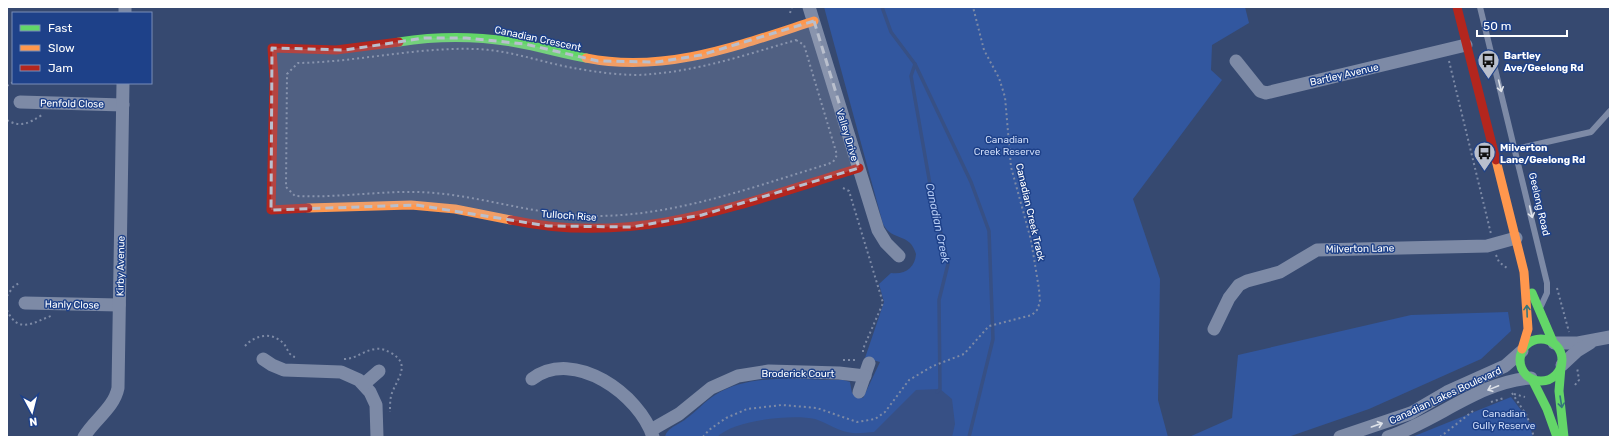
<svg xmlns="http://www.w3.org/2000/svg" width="1617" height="444" font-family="Rubik,sans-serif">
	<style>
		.green { fill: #32579f }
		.water { fill: #375085 }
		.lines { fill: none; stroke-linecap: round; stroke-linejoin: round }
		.stream { stroke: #375085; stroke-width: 3.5 }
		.path { stroke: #7d8aa6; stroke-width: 2; stroke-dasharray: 2 3; stroke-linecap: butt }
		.lane { stroke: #7d8aa6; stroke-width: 6 }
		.street { stroke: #7d8aa6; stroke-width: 13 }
		.fast { stroke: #63d668; stroke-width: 9 }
		.slow { stroke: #ff974d; stroke-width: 9 }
		.jam { stroke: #b3261e; stroke-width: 9 }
		.oneway { stroke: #dee2e9 }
		.oneway2 { stroke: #36757d }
		.marked { fill: #b9bfcd; fill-opacity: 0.2; stroke: #b9bfcd; stroke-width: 3; stroke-dasharray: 8 5; stroke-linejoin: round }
		.labels { text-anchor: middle; stroke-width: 3; stroke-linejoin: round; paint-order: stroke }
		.street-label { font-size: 10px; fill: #fff; stroke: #1e4189 }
		.poi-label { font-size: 10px; font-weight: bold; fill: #fff; stroke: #1e4189; text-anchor: start }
		.park-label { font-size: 10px; fill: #cedcf8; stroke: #1e4189 }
		.water-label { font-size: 11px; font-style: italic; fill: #b4caf3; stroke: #1e4189 }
	</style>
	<rect width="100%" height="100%" fill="#364970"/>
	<!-- green -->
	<g class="green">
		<path d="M824 7H1245L1249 23 1212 45 1211 70 1222 80 1133 199 1160 279 1158 400 1168 437H665C667 427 681 424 687 418 697 411 705 401 715 395 751 372 803 380 843 380L850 382 852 393 863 398 880 362 865 358 884 302 879 284 891 273C905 275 915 268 916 254 910 232 892 242 883 224Z"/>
		<path d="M1508 312 1511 331 1481 359 1369 409 1288 437H1189L1232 418 1238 355 1411 315Z"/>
		<path d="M1511 397 1528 419 1533 437H1412Z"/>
	</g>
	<!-- water -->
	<path class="water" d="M940 389 952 399 955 424 952 437H717C734 420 792 414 815 419 828 423 839 432 853 433 859 434 867 432 874 432L916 390Z"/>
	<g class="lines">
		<!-- stream -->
		<g class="stream">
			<path d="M882 7 891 32 915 64 911 76 931 190 948 264 939 300 940 389 937 392"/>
			<path d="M915 64 971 182 989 231 993 339 969 437"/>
		</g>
		<!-- path -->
		<g class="path">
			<path d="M790 13 792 7"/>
			<path d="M796 40 804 45 837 155 833 162 828 164C750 188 673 217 590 216 532 215 477 194 419 192 378 191 337 198 295 196L286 187 287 74 298 63C358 62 416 47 476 49 509 50 541 62 573 68 597 72 628 77 652 74 701 70 749 54 796 40Z"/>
			<path d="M1449 61 1491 234"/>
			<path d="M7 86 13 82"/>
			<path d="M7 120C21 128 29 123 42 115"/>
			<path d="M843 188 849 191 883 303 863 349V353"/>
			<path d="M1496 255 1499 262 1507 268"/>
			<path d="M1557 288 1569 332"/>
			<path d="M7 296 13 287 19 283"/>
			<path d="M7 310C18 335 34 322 51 316"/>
			<path d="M245 346C255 335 272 331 284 344 288 349 288 355 295 357"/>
			<path d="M344 359C356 359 364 350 376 349 381 348 386 350 391 353 413 365 395 381 391 396 390 401 390 407 390 412"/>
			<path d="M843 360H858"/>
			<path d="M1575 385 1579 380 1577 367"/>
			<path d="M1512 393 1527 416 1534 437"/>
			<path d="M1514 394 1525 397"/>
			<path d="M1491 402 1504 398"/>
			<path d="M703 437 709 430 726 418 747 409 782 405 817 408 857 422 875 419 885 412 909 380 933 366 964 354 989 326 1032 315 1037 310 1040 302 1039 289 1031 240 1011 167 1005 97 999 78 984 50 973 7"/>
			<path d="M1440 437 1473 411"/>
		</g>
		<!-- lane -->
		<g class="lane">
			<path d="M1480 7 1547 283V293L1541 306"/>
			<path d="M1516 149 1591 132 1610 111"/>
		</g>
		<!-- street -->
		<g class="street">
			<path d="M809 7 878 230 886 243 899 256"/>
			<path d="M125 13V7"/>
			<path d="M1236 61 1260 91 1266 93 1466 45"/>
			<path d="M20 102 123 105"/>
			<path d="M25 303 119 305"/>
			<path d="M1214 329 1229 298 1239 285 1247 281 1280 272 1317 250 1487 246 1516 238"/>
			<path d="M1554 343H1578L1610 337"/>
			<path d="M263 359 272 365 284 370 341 372 359 380 370 392 376 405 377 437"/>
			<path d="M1562 365 1577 351 1590 343"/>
			<path d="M532 379C574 347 640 395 653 437"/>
			<path d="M364 384 379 371"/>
			<path d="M859 392 869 363"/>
			<path d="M651 430 679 414 711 388 738 376 769 371 839 373 865 376"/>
			<path d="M84 437C94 420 114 408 118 388L123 83"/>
			<path d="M1340 437 1411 413 1447 392 1505 366 1522 351"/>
			<path d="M1388 437C1437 421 1478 382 1531 378"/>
		</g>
		<!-- fast -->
		<g class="fast">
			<path d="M399 42C438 36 478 36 517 43 540 47 563 54 586 58"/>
			<path d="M1532 293 1553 342"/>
			<circle cx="1541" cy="360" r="21"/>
			<path d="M1561 367 1559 391 1564 437"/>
			<path d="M1532 379 1547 409 1557 437"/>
		</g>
		<!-- slow -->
		<g class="slow">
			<path d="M586 58C665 74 740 45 814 21"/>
			<path d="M1496 160 1524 272 1528 329 1522 349"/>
			<path d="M308 208 411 205 455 209 511 220"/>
		</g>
		<!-- jam -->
		<g class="jam">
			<path d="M1457 7 1496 160"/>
			<path d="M308 208 271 210 274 79 272 48 336 50 399 42"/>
			<path d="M511 220C638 247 741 204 859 168"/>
		</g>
	</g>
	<!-- one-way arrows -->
	<defs><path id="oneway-shaft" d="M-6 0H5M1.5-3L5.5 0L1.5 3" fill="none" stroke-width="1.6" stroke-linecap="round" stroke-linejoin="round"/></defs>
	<g class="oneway">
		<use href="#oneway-shaft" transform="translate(1500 86) rotate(76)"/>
		<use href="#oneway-shaft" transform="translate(1531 212) rotate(77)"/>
		<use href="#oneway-shaft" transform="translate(1493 388) rotate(158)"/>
		<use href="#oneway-shaft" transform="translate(1377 425) rotate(-19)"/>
	</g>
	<g class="oneway2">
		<use href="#oneway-shaft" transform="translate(1527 311) rotate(-92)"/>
		<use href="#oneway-shaft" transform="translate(1561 402) rotate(81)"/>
	</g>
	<!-- marked area -->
	<path class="marked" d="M814 21 859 168 702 215 632 227 548 226 416 205 271 210 272 48 345 50 424 38H466L525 44 598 61 657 62 701 55Z"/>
	<!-- icons -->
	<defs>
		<symbol id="bus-pin" viewBox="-11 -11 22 30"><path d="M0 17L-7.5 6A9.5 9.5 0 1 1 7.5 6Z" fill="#b9bfcd" stroke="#1e4189"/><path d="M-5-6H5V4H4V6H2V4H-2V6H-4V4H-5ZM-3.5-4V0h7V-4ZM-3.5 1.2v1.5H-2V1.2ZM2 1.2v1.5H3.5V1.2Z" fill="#111"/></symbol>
	</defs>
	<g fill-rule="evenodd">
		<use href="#bus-pin" x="1476" y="48" width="25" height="34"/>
		<use href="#bus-pin" x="1472" y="140" width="25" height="34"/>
	</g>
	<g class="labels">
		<!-- street labels -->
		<g class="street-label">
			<text transform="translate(538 38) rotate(12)" y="4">Canadian Crescent</text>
			<text transform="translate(1344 74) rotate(-13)" y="4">Bartley Avenue</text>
			<text transform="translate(72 103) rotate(1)" y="4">Penfold Close</text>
			<text transform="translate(848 135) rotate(73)" y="4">Valley Drive</text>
			<text transform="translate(1540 204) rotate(77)" y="4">Geelong Road</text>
			<text transform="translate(1031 212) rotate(77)" y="4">Canadian Creek Track</text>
			<text transform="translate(569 215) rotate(4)" y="4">Tulloch Rise</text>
			<text transform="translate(1360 248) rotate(-1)" y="4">Milverton Lane</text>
			<text transform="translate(120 266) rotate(-89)" y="4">Kirby Avenue</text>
			<text transform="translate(72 304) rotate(1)" y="4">Hanly Close</text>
			<text x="798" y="377">Broderick Court</text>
			<text transform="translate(1445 395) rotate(-25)" y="4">Canadian Lakes Boulevard</text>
		</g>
		<!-- poi labels -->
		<g class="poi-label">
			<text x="1504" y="59">Bartley<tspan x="1504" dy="12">Ave/Geelong Rd</tspan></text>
			<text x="1500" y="151">Milverton<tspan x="1500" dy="12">Lane/Geelong Rd</tspan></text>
		</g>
		<!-- park labels -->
		<g class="park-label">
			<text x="1007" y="143">Canadian<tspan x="1007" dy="12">Creek Reserve</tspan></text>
			<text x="1504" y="417">Canadian<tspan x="1504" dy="12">Gully Reserve</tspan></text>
		</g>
		<!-- water labels -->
		<g class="water-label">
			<text transform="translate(938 223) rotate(78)" y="4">Canadian Creek</text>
		</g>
	</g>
	<!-- border -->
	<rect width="1617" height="444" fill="none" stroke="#ffffff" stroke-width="16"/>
	<!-- legend -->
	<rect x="12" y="12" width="140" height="72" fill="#1e4189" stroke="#788db8"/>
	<rect x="20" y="25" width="20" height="6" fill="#63d668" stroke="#788db8"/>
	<text x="48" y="32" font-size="12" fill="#ffffff">Fast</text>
	<rect x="20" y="45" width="20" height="6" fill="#ff974d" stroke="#788db8"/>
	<text x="48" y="52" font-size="12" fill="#ffffff">Slow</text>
	<rect x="20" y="65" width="20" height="6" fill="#b3261e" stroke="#788db8"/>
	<text x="48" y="72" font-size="12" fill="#ffffff">Jam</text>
	<!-- north arrow -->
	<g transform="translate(32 412) rotate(173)" stroke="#1e4189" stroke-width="3" paint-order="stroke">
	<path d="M0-3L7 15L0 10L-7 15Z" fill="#ffffff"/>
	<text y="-6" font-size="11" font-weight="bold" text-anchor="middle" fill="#ffffff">N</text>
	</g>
	<!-- scale -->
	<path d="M1477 30v6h90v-6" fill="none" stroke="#ffffff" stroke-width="2"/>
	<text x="1483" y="30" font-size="12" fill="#ffffff" stroke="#1e4189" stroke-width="3" paint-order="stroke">50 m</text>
</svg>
